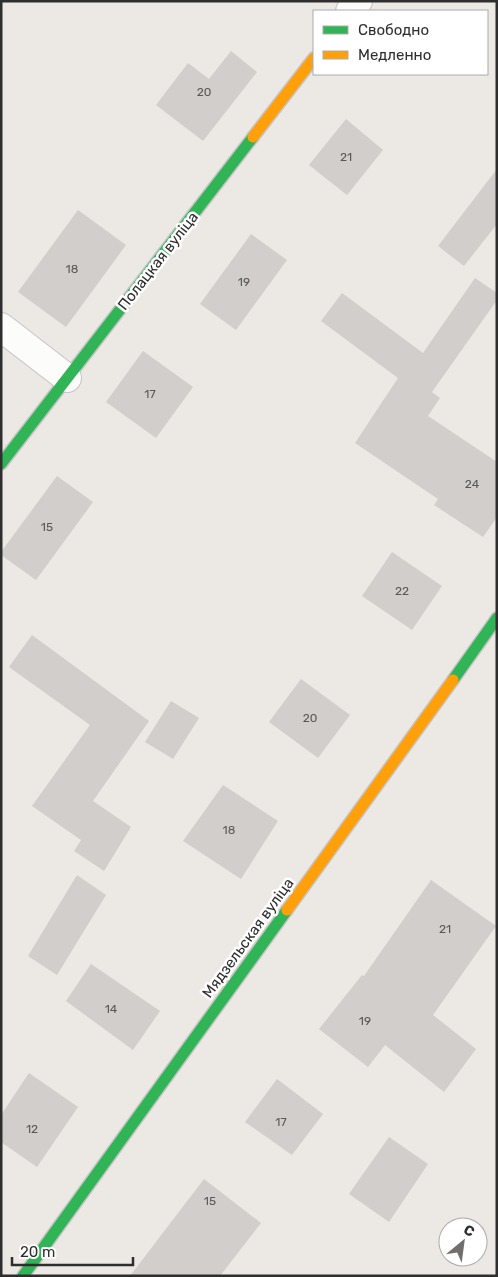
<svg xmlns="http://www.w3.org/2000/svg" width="498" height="1277" font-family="Rubik,sans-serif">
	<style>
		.building { fill: #d1cecb }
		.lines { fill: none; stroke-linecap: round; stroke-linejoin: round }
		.street-casing { stroke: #c5c4c5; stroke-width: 30 }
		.fast-casing { stroke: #c5c4c5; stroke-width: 14 }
		.slow-casing { stroke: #c5c4c5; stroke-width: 14 }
		.street { stroke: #fcfcfb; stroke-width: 28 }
		.fast { stroke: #30b455; stroke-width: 11 }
		.slow { stroke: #ff9f0a; stroke-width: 11 }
		.labels { text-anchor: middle; stroke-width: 5; stroke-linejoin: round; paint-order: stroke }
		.number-label { font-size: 12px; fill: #585857 }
		.street-label { font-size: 15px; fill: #2e2e2e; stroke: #fff }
	</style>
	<rect width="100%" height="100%" fill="#ece8e4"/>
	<!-- building -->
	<g class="building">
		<path d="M231 51 257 72 203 141 156 105 188 63 209 79Z"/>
		<path d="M346 119 383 150 347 195 309 165Z"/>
		<path d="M497 169V224L464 266 438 246Z"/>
		<path d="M78 210 126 245 66 327 18 292Z"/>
		<path d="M251 234 287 260 236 330 200 304Z"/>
		<path d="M475 278 497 293V300L432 392 440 398 428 416 497 462V517L483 537 434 505 438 499 355 443 398 378 321 321 342 293 423 353Z"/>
		<path d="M143 351 193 387 156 438 106 402Z"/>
		<path d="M57 476 93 502 36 580 1 555V552Z"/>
		<path d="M392 552 442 586 412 630 362 596Z"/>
		<path d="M32 635 149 721 93 801 131 827 104 871 74 851 81 840 32 806 90 725 9 667Z"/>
		<path d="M301 679 350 715 318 758 269 722Z"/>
		<path d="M171 701 199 718 173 759 145 742Z"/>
		<path d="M223 785 278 821 241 879 183 841Z"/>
		<path d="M77 875 106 895 57 975 28 956Z"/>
		<path d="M431 880 496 926 433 1015 476 1049 444 1092 385 1045 368 1067 319 1029 362 975 364 976Z"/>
		<path d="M91 964 160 1011 133 1050 66 1001Z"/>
		<path d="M29 1073 78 1107 37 1167 1 1142V1115Z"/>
		<path d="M277 1079 323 1114 292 1155 245 1122Z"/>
		<path d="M389 1137 428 1164 389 1222 349 1194Z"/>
		<path d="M204 1179 261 1223 220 1276H130Z"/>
	</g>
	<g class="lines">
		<defs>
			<g id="street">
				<path d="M350 11 358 1"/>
				<path d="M1 327 67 378"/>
			</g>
			<g id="fast">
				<path d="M1 464 253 137"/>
				<path d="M453 680 497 618"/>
				<path d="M23 1276 287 910"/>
			</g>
			<g id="slow">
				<path d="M253 137 314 58"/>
				<path d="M287 910 453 680"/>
			</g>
		</defs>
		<!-- street casing -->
		<use href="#street" class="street-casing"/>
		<!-- fast casing -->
		<use href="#fast" class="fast-casing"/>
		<!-- slow casing -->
		<use href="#slow" class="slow-casing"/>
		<!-- street -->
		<use href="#street" class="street"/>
		<!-- fast -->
		<use href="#fast" class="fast"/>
		<!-- slow -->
		<use href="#slow" class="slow"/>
	</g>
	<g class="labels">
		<!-- number labels -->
		<g class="number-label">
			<text x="204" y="96">20</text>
			<text x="346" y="161">21</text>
			<text x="72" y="273">18</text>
			<text x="244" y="286">19</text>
			<text x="150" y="398">17</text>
			<text x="472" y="488">24</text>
			<text x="47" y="531">15</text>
			<text x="402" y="595">22</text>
			<text x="310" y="722">20</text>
			<text x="229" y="834">18</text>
			<text x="445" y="933">21</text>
			<text x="111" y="1013">14</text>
			<text x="365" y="1025">19</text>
			<text x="281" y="1126">17</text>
			<text x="32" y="1133">12</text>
			<text x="210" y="1205">15</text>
		</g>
		<!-- street labels -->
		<g class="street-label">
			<text transform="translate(158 261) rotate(-52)" y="5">Полацкая вуліца</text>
			<text transform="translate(248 938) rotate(-54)" y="5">Мядзельская вуліца</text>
		</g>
	</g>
	<!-- border -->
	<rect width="498" height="1277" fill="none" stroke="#2e2e2e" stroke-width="5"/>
	<!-- legend -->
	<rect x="313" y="10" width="175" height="65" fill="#ffffff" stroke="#ababab"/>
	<rect x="323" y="26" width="25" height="8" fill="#30b455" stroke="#ababab"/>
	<text x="358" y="35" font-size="15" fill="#2e2e2e">Свободно</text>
	<rect x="323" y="51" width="25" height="8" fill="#ff9f0a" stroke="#ababab"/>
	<text x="358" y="60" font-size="15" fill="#2e2e2e">Медленно</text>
	<!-- north arrow -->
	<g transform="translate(463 1242) rotate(29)"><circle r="24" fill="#ffffff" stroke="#ababab"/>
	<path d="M0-4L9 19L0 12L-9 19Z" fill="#706f6e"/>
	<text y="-8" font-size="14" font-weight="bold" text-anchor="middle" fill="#2e2e2e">С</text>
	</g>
	<!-- scale -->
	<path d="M12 1257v8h121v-8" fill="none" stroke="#2e2e2e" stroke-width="2.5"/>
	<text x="20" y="1257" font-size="15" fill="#2e2e2e" stroke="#ffffff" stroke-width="4" paint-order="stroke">20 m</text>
</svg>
